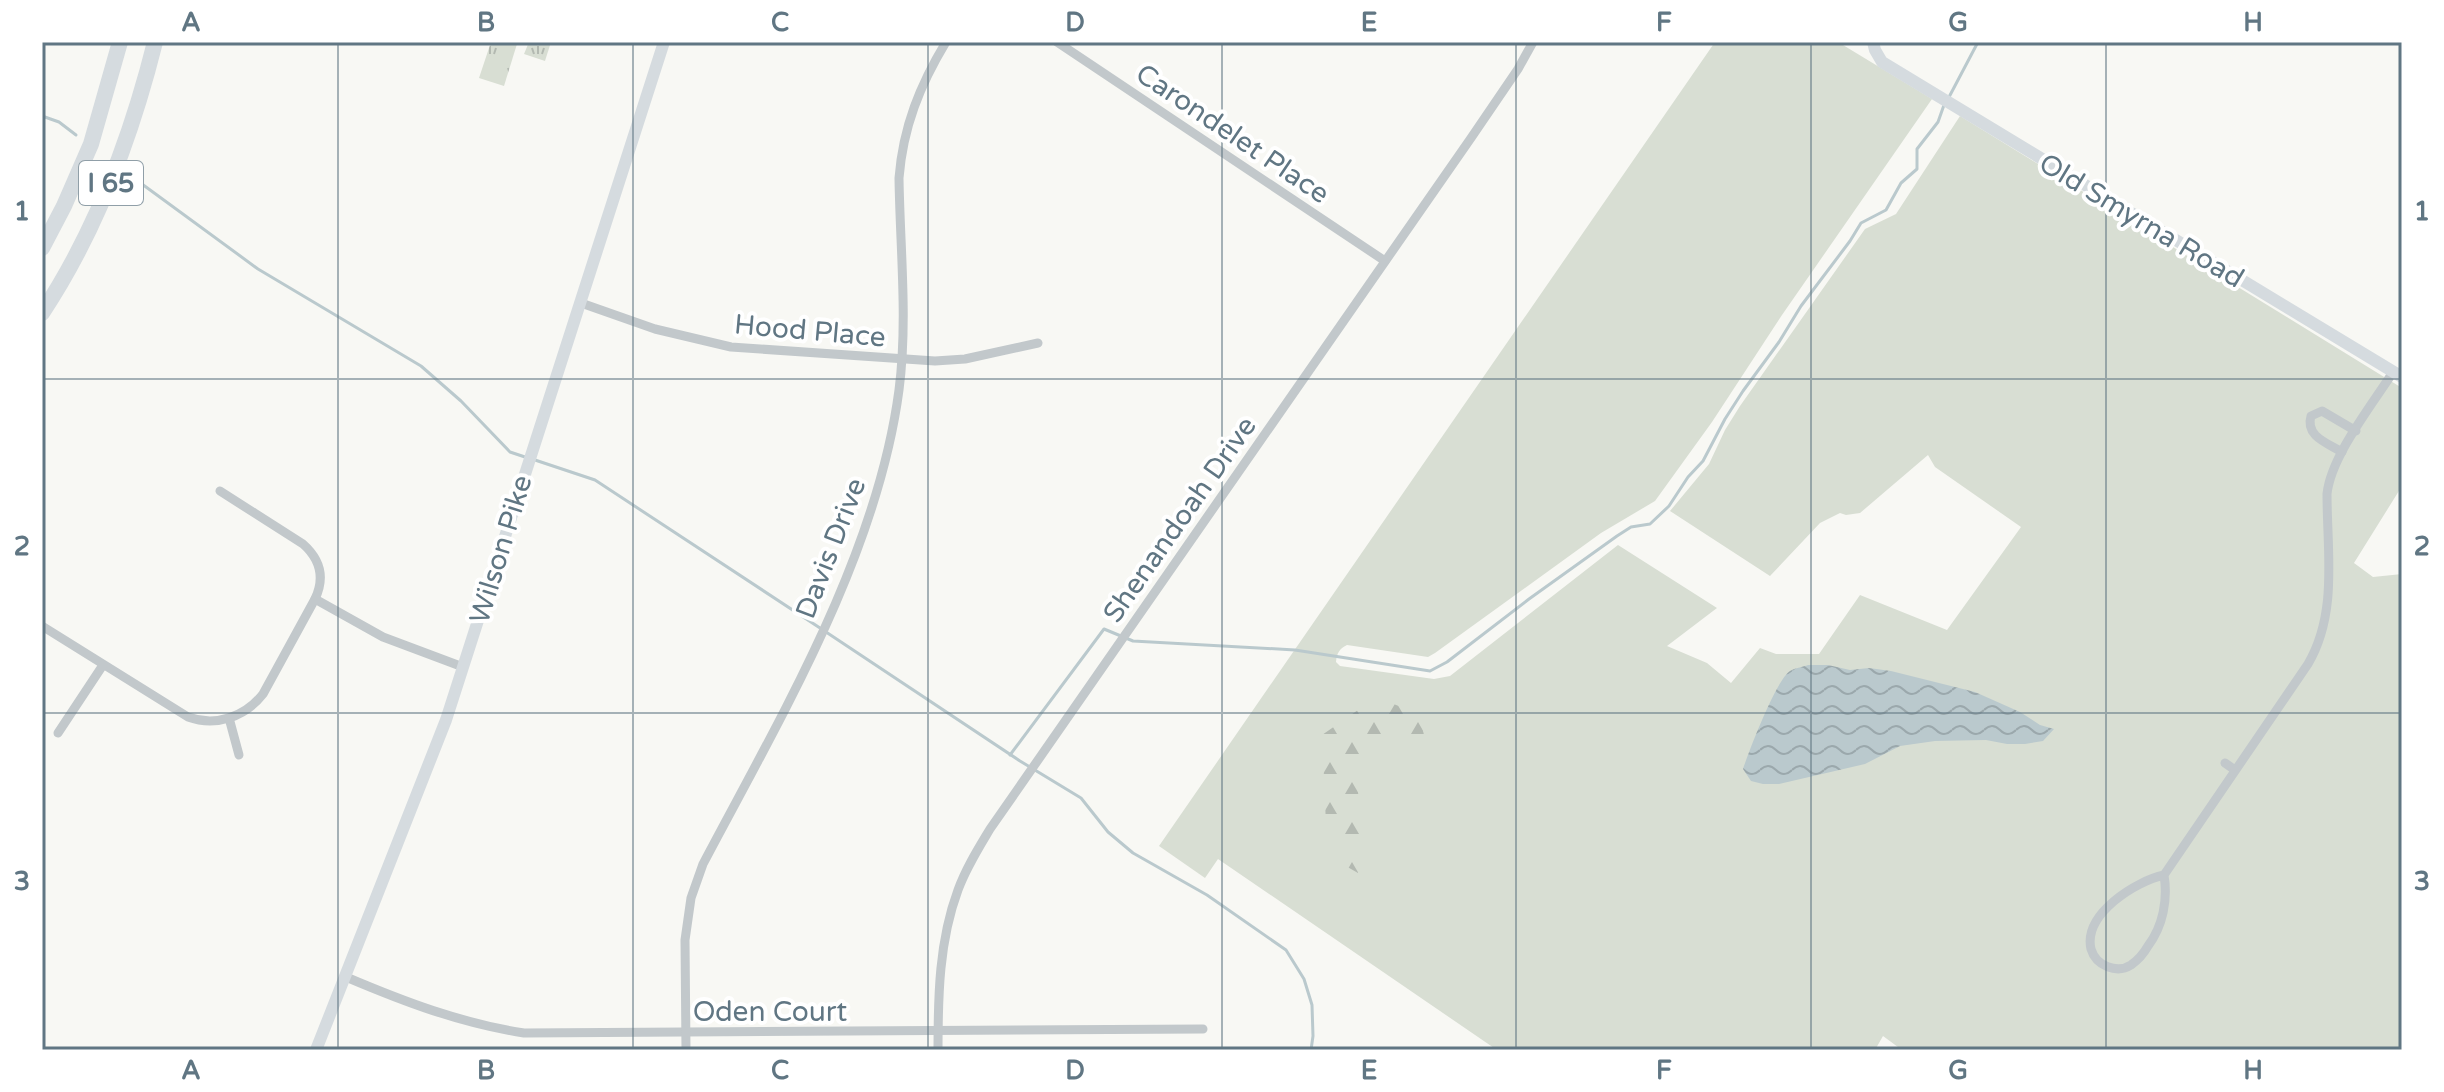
<svg xmlns="http://www.w3.org/2000/svg" width="2444" height="1092" font-family="'Varela Round',sans-serif">
	<style>
		.grass { fill: #d8ded3 }
		.forest { fill: url(#forest-firs) }
		.park { fill: url(#park-tufts) }
		.water { fill: url(#water-waves) }
		.lines { fill: none; stroke-linecap: round; stroke-linejoin: round }
		.stream { stroke: #bac9cd; stroke-width: 3 }
		.street { stroke: #c2c8cb; stroke-width: 9 }
		.secondary { stroke: #d5dbdf; stroke-width: 12 }
		.highway { stroke: #d5dbdf; stroke-width: 16 }
		.grid { fill: none; stroke: #607683; stroke-width: 2; stroke-opacity: 0.55 }
		.labels { text-anchor: middle; stroke-width: 8; stroke-linejoin: round; paint-order: stroke }
		.shield { fill: #fff; stroke: #909fa8; stroke-width: 2 }
		.shield-label { font-size: 26px; font-weight: bold; fill: #607683 }
		.street-label { font-size: 28px; fill: #607683; stroke: #fff }
		.neatline { fill: none; stroke: #607683; stroke-width: 3 }
		.grid-label { font-size: 26px; text-anchor: middle; font-weight: bold; fill: #607683 }
	</style>
	<defs>
		<pattern id="forest-firs" width="22" height="20" patternUnits="userSpaceOnUse" patternTransform="scale(2)"><rect width="22" height="20" fill="#d8ded3"/><path d="M5 1l3.5 6h-7zM16 11l3.5 6h-7z" fill="#b3b9b1"/></pattern>
		<pattern id="park-tufts" width="24" height="20" patternUnits="userSpaceOnUse" patternTransform="scale(2)"><rect width="24" height="20" fill="#d8ded3"/><path d="M3 7l-1-3M5 7V3M7 7l1-3M15 17l-1-3M17 17v-4M19 17l1-3" fill="none" stroke="#b3b9b1"/></pattern>
		<pattern id="water-waves" width="16" height="10" patternUnits="userSpaceOnUse" patternTransform="scale(2)"><rect width="16" height="10" fill="#bac9cd"/><path d="M0 5q4-4 8 0t8 0" fill="none" stroke="#9ba8ac"/></pattern>
	</defs>
	<rect width="100%" height="100%" fill="#f8f8f4"/>
	<!-- grass -->
	<path class="grass" d="M1715 42H1838L1932 99 1782 315 1712 422 1655 501 1601 533 1435 653 1428 657 1347 645C1339 649 1337 653 1336 662L1340 666 1434 679 1450 676 1618 545 1717 608 1667 646 1707 663 1731 683 1760 648 1776 654H1819L1860 595 1947 630 2021 527 1935 467 1928 455 1860 513 1846 515 1840 513 1820 523 1770 576 1670 511 1709 464 1725 430 1740 406 1865 229 1896 214 1960 116 2402 388V486L2354 563 2373 577 2402 574V1050H1902L1883 1036 1875 1050H1497L1218 859 1205 878 1159 846Z"/>
	<!-- forest -->
	<path class="forest" d="M1391 703 1419 714 1424 735 1390 741 1364 751 1355 776 1360 803 1361 837 1358 873 1344 865 1326 824 1322 735 1358 710Z"/>
	<!-- park -->
	<g class="park">
		<path d="M491 42 517 44 504 86 479 78Z"/>
		<path d="M529 42H551L545 61 524 54Z"/>
	</g>
	<!-- water -->
	<path class="water" d="M1808 665H1828L1850 670 1869 668 1891 671 1975 692 2020 712 2040 725 2054 729 2043 741 2025 744H2007L1986 740 1935 741 1900 746 1865 764 1779 784H1763L1751 781 1743 769C1749 751 1776 680 1790 671 1795 668 1803 667 1808 665Z"/>
	<g class="lines">
		<!-- stream -->
		<g class="stream">
			<path d="M1948 99 1978 42"/>
			<path d="M42 116 59 122 76 135"/>
			<path d="M131 176 258 269 421 366 461 401 510 452 528 458"/>
			<path d="M535 460 595 480 820 628"/>
			<path d="M826 632 1020 761 1081 798 1108 832 1133 853 1207 895 1286 950 1304 979 1312 1005 1313 1036 1311 1050"/>
			<path d="M1010 755 1104 629 1133 641 1295 650 1430 671 1447 662 1529 599 1617 536 1631 527 1650 524 1669 506 1688 477 1703 461 1725 419 1743 391 1779 342 1801 306 1850 241 1861 223 1886 210 1901 183 1917 169V149L1938 122 1944 105"/>
		</g>
		<!-- street -->
		<g class="street">
			<path d="M1057 42 1385 261"/>
			<path d="M581 303 655 329 731 347 935 361 965 359 1038 343"/>
			<path d="M2342 452C2327 443 2305 436 2311 416L2322 411 2356 431"/>
			<path d="M315 599 383 637 463 667"/>
			<path d="M42 626 188 717C216 727 245 717 263 694L315 599C325 578 321 560 303 544L220 491"/>
			<path d="M229 718 239 755"/>
			<path d="M58 733 103 665"/>
			<path d="M2225 763 2235 770"/>
			<path d="M2164 875C2136 881 2083 914 2091 949 2096 966 2117 974 2131 965 2138 960 2144 953 2148 946 2163 926 2168 900 2164 875L2308 664C2338 613 2327 552 2327 494 2331 456 2372 405 2393 372"/>
			<path d="M346 977C405 1002 460 1023 524 1033L1203 1029"/>
			<path d="M686 1050 685 940 691 898 703 864C780 718 877 556 899 390 908 320 900 248 899 178 903 127 920 85 946 42"/>
			<path d="M938 1050C938 996 939 941 958 890 966 868 978 849 990 829L1471 138 1518 69 1533 42"/>
		</g>
		<!-- secondary -->
		<g class="secondary">
			<path d="M1873 42 1875 50 1882 62 2402 377"/>
			<path d="M316 1050 446 720 664 42"/>
		</g>
		<!-- highway -->
		<g class="highway">
			<path d="M42 248 64 206 91 144 120 42"/>
			<path d="M42 313C97 230 131 138 155 42"/>
		</g>
	</g>
	<!-- grid -->
	<path class="grid" d="M338 42V1050M633 42V1050M928 42V1050M1222 42V1050M1516 42V1050M1811 42V1050M2106 42V1050M42 379H2402M42 713H2402"/>
	<g class="labels">
		<!-- shield labels -->
		<rect class="shield" x="79" y="161" width="64" height="44" rx="6"/>
		<g class="shield-label">
			<text x="111" y="192">I 65</text>
		</g>
		<!-- street labels -->
		<g class="street-label">
			<text transform="translate(1233 133) rotate(34)" y="10">Carondelet Place</text>
			<text transform="translate(2142 220) rotate(31)" y="10">Old Smyrna Road</text>
			<text transform="translate(810 330) rotate(5)" y="10">Hood Place</text>
			<text transform="translate(1179 519) rotate(-55)" y="10">Shenandoah Drive</text>
			<text transform="translate(830 548) rotate(-69)" y="10">Davis Drive</text>
			<text transform="translate(500 549) rotate(-73)" y="10">Wilson Pike</text>
			<text x="770" y="1021">Oden Court</text>
		</g>
	</g>
	<!-- border -->
	<rect width="2444" height="1092" fill="none" stroke="#ffffff" stroke-width="88"/>
	<rect x="44" y="44" width="2356" height="1004" class="neatline"/>
	<g class="grid-label">
		<text x="191" y="31">A</text>
		<text x="486" y="31">B</text>
		<text x="780" y="31">C</text>
		<text x="1075" y="31">D</text>
		<text x="1369" y="31">E</text>
		<text x="1664" y="31">F</text>
		<text x="1958" y="31">G</text>
		<text x="2253" y="31">H</text>
		<text x="22" y="220">1</text>
		<text x="2422" y="220">1</text>
		<text x="22" y="555">2</text>
		<text x="2422" y="555">2</text>
		<text x="22" y="890">3</text>
		<text x="2422" y="890">3</text>
		<text x="191" y="1079">A</text>
		<text x="486" y="1079">B</text>
		<text x="780" y="1079">C</text>
		<text x="1075" y="1079">D</text>
		<text x="1369" y="1079">E</text>
		<text x="1664" y="1079">F</text>
		<text x="1958" y="1079">G</text>
		<text x="2253" y="1079">H</text>
	</g>
</svg>
